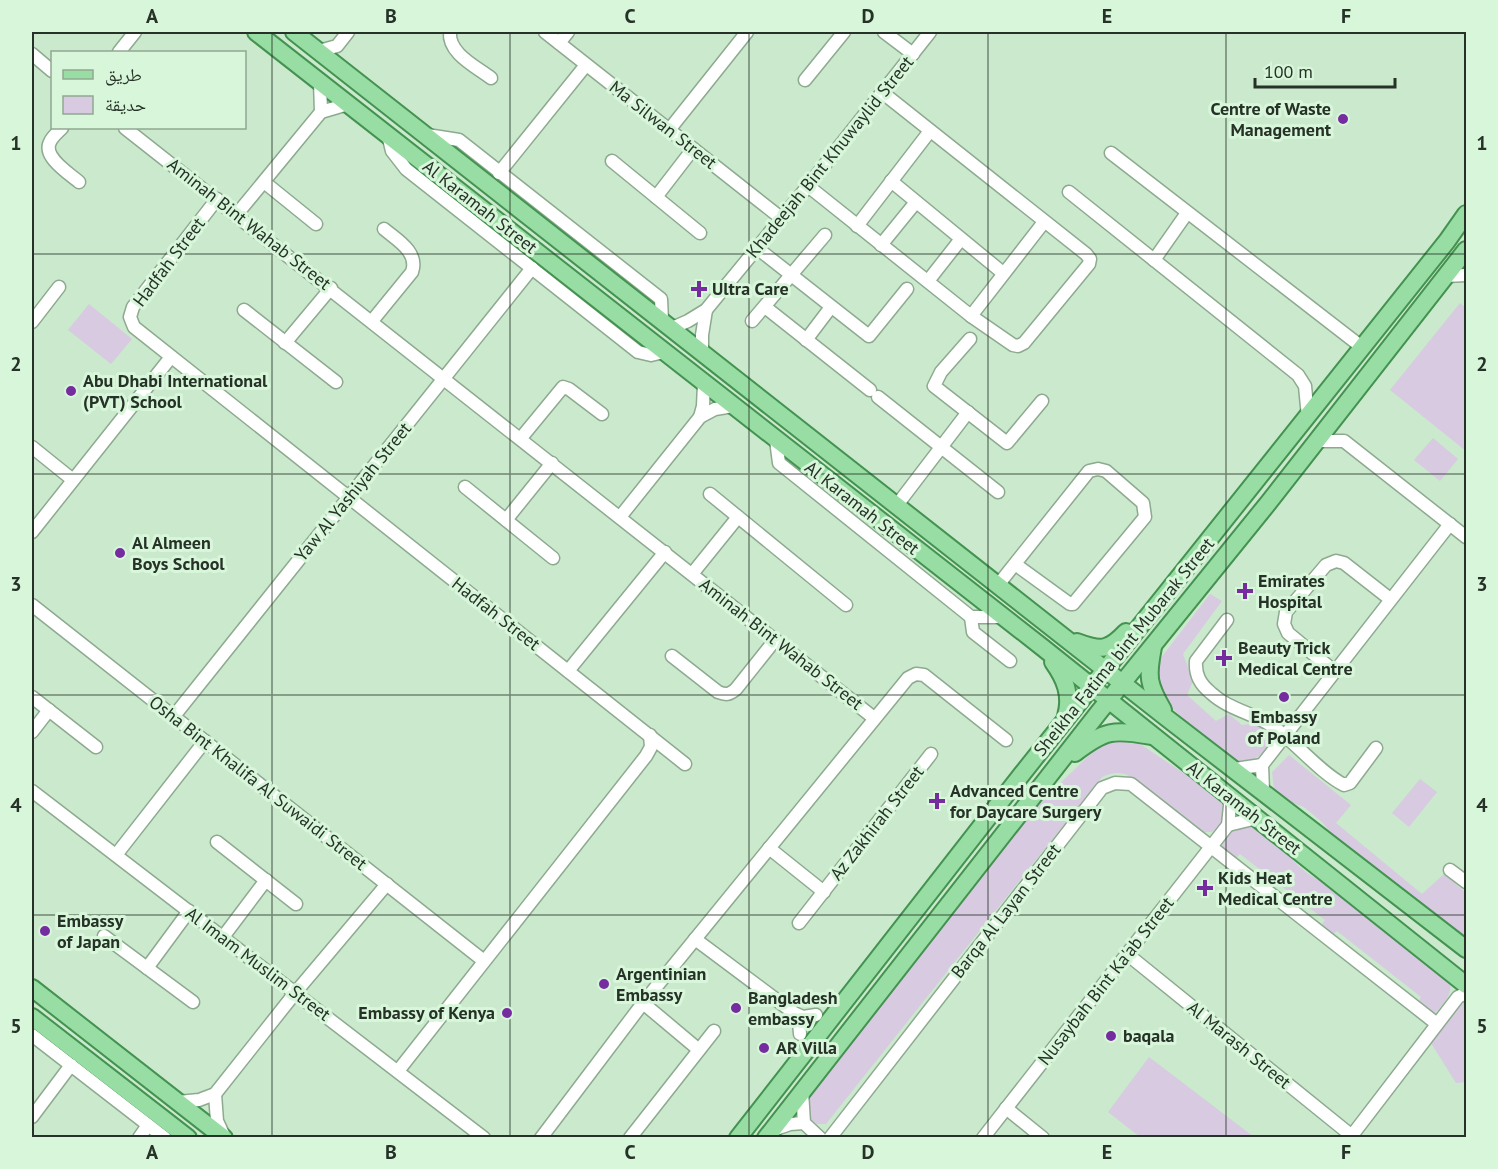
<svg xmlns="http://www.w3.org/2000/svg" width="1498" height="1169" font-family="'PT Sans','Noto Naskh Arabic',sans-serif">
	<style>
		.green { fill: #d7cae1 }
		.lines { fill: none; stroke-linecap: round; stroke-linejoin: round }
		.minor-casing { stroke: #8daa8f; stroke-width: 15 }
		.major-casing { stroke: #439250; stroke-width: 20 }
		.minor { stroke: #fff; stroke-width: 12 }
		.major { stroke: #98dda3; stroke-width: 16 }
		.grid { fill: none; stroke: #263227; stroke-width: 1.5; stroke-opacity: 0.55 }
		.poi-dot { fill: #752c9f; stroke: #d8f6da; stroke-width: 2 }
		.labels { text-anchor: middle; stroke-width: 6; stroke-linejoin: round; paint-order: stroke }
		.poi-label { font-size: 18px; font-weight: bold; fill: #263227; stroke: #d8f6da; text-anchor: start }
		.street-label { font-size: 18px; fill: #263227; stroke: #d8f6da }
		.neatline { fill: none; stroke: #263227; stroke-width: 2 }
		.grid-label { font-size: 20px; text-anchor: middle; font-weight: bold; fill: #263227 }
	</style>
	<rect width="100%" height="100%" fill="#cbe9cd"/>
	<!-- green -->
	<g class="green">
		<path d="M1460 303 1466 308V451L1390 390Z"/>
		<path d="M89 304 132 339 111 364 68 330Z"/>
		<path d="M1433 438 1458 459 1440 481 1414 460Z"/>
		<path d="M1210 594 1222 601 1183 654 1193 681 1187 695 1216 721 1229 714 1242 725 1256 723 1273 731C1272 752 1253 764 1234 762 1214 745 1170 713 1160 690 1156 681 1156 673 1157 663Z"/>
		<path d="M1131 738 1209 790 1225 804 1222 823 1212 832H1202L1129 776C1119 771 1112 773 1102 777L826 1124H817L808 1119 804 1094 1022 820 1102 743Z"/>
		<path d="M1289 755 1351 805 1336 823 1422 894 1444 874 1466 893V943L1339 843 1322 822 1304 807 1287 801 1274 789 1272 772Z"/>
		<path d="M1420 779 1437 792 1409 827 1392 813Z"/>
		<path d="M1248 823C1258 828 1267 834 1275 842 1291 857 1307 880 1330 883L1450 980C1453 996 1443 1004 1433 1015L1417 1004 1421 997 1337 931 1331 936 1320 927 1325 920 1240 854 1234 860 1225 853 1222 846 1229 830Z"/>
		<path d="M1466 1001V1082L1456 1083 1431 1043C1440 1028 1450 1008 1466 1001Z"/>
		<path d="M1149 1057 1254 1137H1140L1108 1112Z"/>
	</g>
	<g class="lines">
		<defs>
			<g id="minor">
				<path d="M450 32C448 53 475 66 491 78"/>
				<path d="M545 32 781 218"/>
				<path d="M884 32 913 54"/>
				<path d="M559 43 568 32"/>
				<path d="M319 51 337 46 348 32"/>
				<path d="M119 52 135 32"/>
				<path d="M32 54 52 71"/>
				<path d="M805 80 844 32"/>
				<path d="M320 82 321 112"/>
				<path d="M62 128C58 132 52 137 50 142 42 157 70 174 79 182"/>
				<path d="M125 128 874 718"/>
				<path d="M669 130 747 32"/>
				<path d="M388 135 392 151 406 169 638 352 651 355 664 352"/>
				<path d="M427 135 459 140 661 299 662 320"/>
				<path d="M1111 153 1363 348"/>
				<path d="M612 161 700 233"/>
				<path d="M499 173 586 65"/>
				<path d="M891 181 1003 273"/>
				<path d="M264 182 316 224"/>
				<path d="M808 186 971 316 1013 345 1018 346 1024 343 1089 264 1090 259 1086 254 883 93"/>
				<path d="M1069 192 1298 375 1305 386 1308 417"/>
				<path d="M656 197 693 149"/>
				<path d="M217 199 133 307 130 317 134 327 685 764"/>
				<path d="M237 214 321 112 348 104"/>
				<path d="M857 226 930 131"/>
				<path d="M881 245 916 202"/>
				<path d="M757 248 869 336 907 289"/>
				<path d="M1154 260 1187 213"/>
				<path d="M1446 276 1466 275"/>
				<path d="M928 281 961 239"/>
				<path d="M765 307 870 390"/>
				<path d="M244 310 336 382"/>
				<path d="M971 316 1044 222"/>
				<path d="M372 321 412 272C419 252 397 240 384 229"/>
				<path d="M752 321 825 235"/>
				<path d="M32 322 59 287"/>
				<path d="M672 328 688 321 706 310 808 186 930 32"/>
				<path d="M970 339 941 372 934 386 1007 443 1042 401"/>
				<path d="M806 340 831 307"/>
				<path d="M285 343 331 288"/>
				<path d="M702 352V335L706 310"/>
				<path d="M704 384 703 406 700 417 715 409 733 406"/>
				<path d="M878 397 998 492"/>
				<path d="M521 438 563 387 569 389 602 414"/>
				<path d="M776 440 779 463 971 617H1001"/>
				<path d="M1317 441H1344L1466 537"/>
				<path d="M32 447 73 480"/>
				<path d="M465 487 553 558"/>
				<path d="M710 494 846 605"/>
				<path d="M897 505 968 412"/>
				<path d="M620 517 700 417"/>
				<path d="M506 520 552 463"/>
				<path d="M32 532 171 357"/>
				<path d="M692 574 738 517"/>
				<path d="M998 585 1089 471 1098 469 1106 471 1143 503 1145 517 1073 604H1070L1015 564"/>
				<path d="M32 605 484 961"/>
				<path d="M971 617 973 632 1010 661"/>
				<path d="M1227 620 1196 661C1195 675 1200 684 1211 693 1228 709 1253 713 1272 726 1297 743 1318 771 1344 785L1350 783 1376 748"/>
				<path d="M672 656 718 692C726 695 729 695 736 689L775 640"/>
				<path d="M568 671 665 552"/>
				<path d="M1334 671 1288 633 1284 624 1286 612 1326 565 1336 561 1344 563 1390 599"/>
				<path d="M32 697 96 747"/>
				<path d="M174 716 532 268"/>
				<path d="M32 732 49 710"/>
				<path d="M1235 769 1262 765"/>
				<path d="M32 791 484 1138"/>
				<path d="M1263 791 1262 765 1450 524"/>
				<path d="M1228 825 1257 818"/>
				<path d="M217 842 296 904"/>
				<path d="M769 848 824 892"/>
				<path d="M116 855 205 741"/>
				<path d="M1450 870 1466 882"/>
				<path d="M799 923 931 754"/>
				<path d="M104 936 193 1002"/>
				<path d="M223 937 266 880"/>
				<path d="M695 939 794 1013 803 1017 816 1015"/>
				<path d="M1127 954 1352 1136"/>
				<path d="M147 968 189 911"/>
				<path d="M643 1003 699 1050"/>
				<path d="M794 1013 799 1021 800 1034"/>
				<path d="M32 1035 165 1138"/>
				<path d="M398 1071 646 756 651 747 650 735"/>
				<path d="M802 1091 804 1123 820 1138"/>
				<path d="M215 1094 217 1121 224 1136"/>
				<path d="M178 1102 199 1100 215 1094 295 993 387 884"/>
				<path d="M1006 1108 1043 1138"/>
				<path d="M32 1117 71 1065"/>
				<path d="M773 1130 790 1124 804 1123"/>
				<path d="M139 1138 148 1125"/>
				<path d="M541 1138 643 1003 908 678 916 674 924 675 1006 740"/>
				<path d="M630 1138 714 1031"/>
				<path d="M830 1138 1102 788 1115 783 1131 784 1437 1024"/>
				<path d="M983 1138 1228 825 1230 806 1229 796"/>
				<path d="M1350 1138 1458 997 1466 993"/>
			</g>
			<g id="major">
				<path d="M256 32 1042 647 1466 985"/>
				<path d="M294 32 1168 719 1466 949"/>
				<path d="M1077 642C1101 651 1108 651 1126 632"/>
				<path d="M1153 647C1147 677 1148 684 1163 710"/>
				<path d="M1053 662C1065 679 1072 695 1066 716"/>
				<path d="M1075 753C1105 730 1113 729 1151 736"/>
				<path d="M32 988 224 1138"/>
				<path d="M32 1017 188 1138"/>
				<path d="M738 1138 1022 774 1447 241 1466 214"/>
				<path d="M766 1138 1099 712 1269 502 1466 250"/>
			</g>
		</defs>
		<!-- minor casing -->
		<use href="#minor" class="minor-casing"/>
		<!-- major casing -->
		<use href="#major" class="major-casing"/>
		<!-- minor -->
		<use href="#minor" class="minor"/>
		<!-- major -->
		<use href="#major" class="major"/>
	</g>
	<!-- grid -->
	<path class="grid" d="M272 32V1138M510 32V1138M749 32V1138M988 32V1138M1226 32V1138M32 254H1466M32 474H1466M32 695H1466M32 915H1466"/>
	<!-- markers -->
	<g class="poi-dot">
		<circle cx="1343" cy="119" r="6"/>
		<path d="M696 280h6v6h6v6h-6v6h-6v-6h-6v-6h6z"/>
		<circle cx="71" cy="391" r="6"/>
		<circle cx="120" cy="553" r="6"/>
		<path d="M1242 582h6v6h6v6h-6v6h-6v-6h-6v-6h6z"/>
		<path d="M1221 649h6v6h6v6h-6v6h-6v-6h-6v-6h6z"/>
		<circle cx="1284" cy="697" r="6"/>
		<path d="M934 792h6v6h6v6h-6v6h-6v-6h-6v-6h6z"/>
		<path d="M1202 879h6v6h6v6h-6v6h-6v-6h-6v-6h6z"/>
		<circle cx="45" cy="931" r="6"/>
		<circle cx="604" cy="984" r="6"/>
		<circle cx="736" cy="1008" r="6"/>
		<circle cx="507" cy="1013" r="6"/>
		<circle cx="1111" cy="1036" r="6"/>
		<circle cx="764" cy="1048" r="6"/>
	</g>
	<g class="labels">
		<!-- poi labels -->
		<g class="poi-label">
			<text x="1331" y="115" text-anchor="end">Centre of Waste<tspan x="1331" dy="21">Management</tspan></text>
			<text x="712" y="295">Ultra Care</text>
			<text x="83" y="387">Abu Dhabi International<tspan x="83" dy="21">(PVT) School</tspan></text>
			<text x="132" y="549">Al Almeen<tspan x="132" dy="21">Boys School</tspan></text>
			<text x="1258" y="587">Emirates<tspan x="1258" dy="21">Hospital</tspan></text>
			<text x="1238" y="654">Beauty Trick<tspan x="1238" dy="21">Medical Centre</tspan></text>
			<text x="1284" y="723" text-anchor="middle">Embassy<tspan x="1284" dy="21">of Poland</tspan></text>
			<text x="950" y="797">Advanced Centre<tspan x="950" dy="21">for Daycare Surgery</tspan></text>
			<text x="1218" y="884">Kids Heat<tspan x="1218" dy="21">Medical Centre</tspan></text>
			<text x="57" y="927">Embassy<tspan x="57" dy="21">of Japan</tspan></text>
			<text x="616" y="980">Argentinian<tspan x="616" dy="21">Embassy</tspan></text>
			<text x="748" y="1004">Bangladesh<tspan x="748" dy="21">embassy</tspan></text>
			<text x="495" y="1019" text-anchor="end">Embassy of Kenya</text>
			<text x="1123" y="1042">baqala</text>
			<text x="776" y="1054">AR Villa</text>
		</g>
		<!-- street labels -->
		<g class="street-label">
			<text transform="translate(663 125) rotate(38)" y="6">Ma Silwan Street</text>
			<text transform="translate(830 157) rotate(-51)" y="6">Khadeejah Bint Khuwaylid Street</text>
			<text transform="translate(480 207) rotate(38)" y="6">Al Karamah Street</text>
			<text transform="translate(249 224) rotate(38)" y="6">Aminah Bint Wahab Street</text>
			<text transform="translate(169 262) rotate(-53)" y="6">Hadfah Street</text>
			<text transform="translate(353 492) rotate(-51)" y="6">Yaw Al Yashiyah Street</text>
			<text transform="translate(862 508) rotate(38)" y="6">Al Karamah Street</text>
			<text transform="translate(496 614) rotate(38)" y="6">Hadfah Street</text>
			<text transform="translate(781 644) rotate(38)" y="6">Aminah Bint Wahab Street</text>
			<text transform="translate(1124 647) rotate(-51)" y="6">Sheikha Fatima bint Mubarak Street</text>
			<text transform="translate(258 783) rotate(38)" y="6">Osha Bint Khalifa Al Suwaidi Street</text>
			<text transform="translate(1244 808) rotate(38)" y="6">Al Karamah Street</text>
			<text transform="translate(877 823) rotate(-52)" y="6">Az Zakhirah Street</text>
			<text transform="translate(1006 911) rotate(-52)" y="6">Barqa Al Layan Street</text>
			<text transform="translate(258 964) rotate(37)" y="6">Al Imam Muslim Street</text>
			<text transform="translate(1106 981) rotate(-52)" y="6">Nusaybah Bint Ka'ab Street</text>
			<text transform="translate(1239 1045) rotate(39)" y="6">Al Marash Street</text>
		</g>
	</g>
	<!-- border -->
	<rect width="1498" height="1169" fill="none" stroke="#d8f6da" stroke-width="66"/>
	<!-- legend -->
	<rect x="51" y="51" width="195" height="78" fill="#d8f6da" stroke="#91a892" stroke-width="1.5"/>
	<rect x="63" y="70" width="30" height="9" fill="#98dda3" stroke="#91a892" stroke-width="1.5"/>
	<text x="105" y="81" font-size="18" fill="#263227">طريق</text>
	<rect x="63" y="96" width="30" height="18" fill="#d7cae1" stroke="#91a892" stroke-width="1.5"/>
	<text x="105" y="111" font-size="18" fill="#263227">حديقة</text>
	<!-- scale -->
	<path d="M1255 78v9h140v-9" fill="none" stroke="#263227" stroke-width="3"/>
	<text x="1264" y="78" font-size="18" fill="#263227" stroke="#d8f6da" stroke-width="4.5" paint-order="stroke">100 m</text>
	<rect x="33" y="33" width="1432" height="1103" class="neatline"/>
	<g class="grid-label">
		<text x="152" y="23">A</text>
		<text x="391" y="23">B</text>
		<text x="630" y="23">C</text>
		<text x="868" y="23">D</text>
		<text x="1107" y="23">E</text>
		<text x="1346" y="23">F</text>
		<text x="16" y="150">1</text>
		<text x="1482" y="150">1</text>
		<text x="16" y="371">2</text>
		<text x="1482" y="371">2</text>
		<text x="16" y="591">3</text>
		<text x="1482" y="591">3</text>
		<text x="16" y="812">4</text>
		<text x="1482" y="812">4</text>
		<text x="16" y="1033">5</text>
		<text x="1482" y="1033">5</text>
		<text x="152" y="1159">A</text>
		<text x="391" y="1159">B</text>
		<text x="630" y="1159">C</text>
		<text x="868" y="1159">D</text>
		<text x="1107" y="1159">E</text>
		<text x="1346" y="1159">F</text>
	</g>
</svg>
